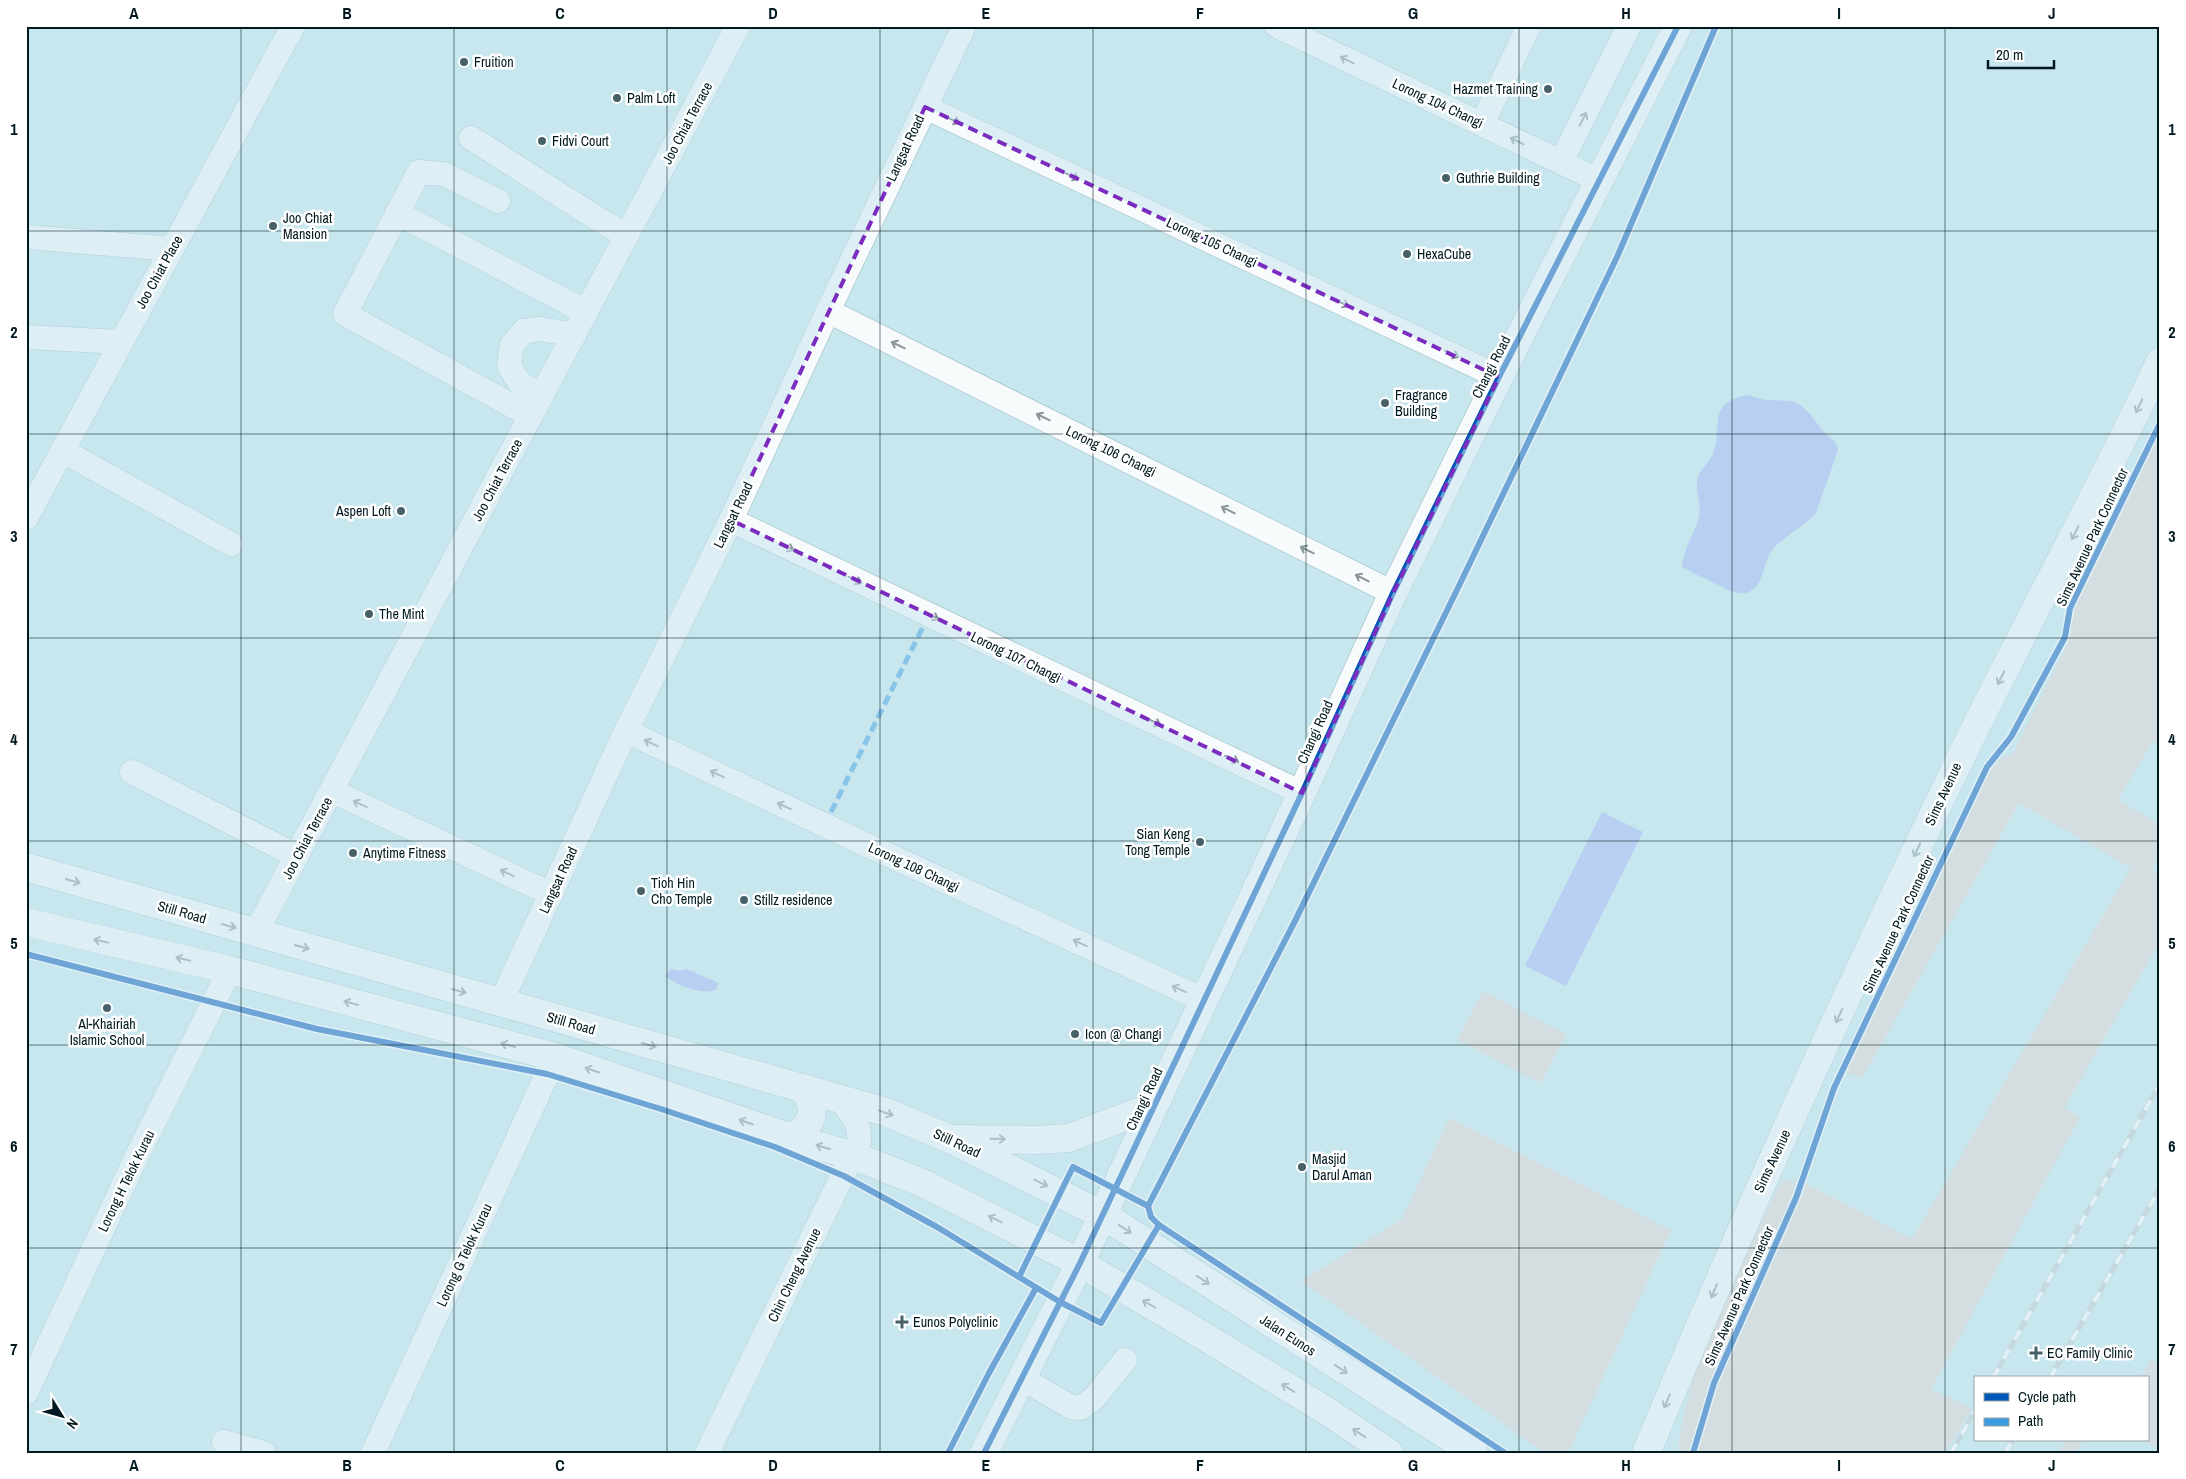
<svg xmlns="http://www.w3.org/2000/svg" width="2186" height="1479" font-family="'Archivo Narrow',sans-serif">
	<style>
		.green { fill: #e2d3cf }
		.water { fill: #a3b5f3 }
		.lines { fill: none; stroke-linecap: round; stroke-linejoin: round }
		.minor-casing { stroke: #97b8c0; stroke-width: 25 }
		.major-casing { stroke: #97b8c0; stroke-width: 29 }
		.highway-casing { stroke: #97b8c0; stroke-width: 29 }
		.minor { stroke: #f7fbfc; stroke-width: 24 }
		.major { stroke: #f7fbfc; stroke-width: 28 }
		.highway { stroke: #f7fbfc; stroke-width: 28 }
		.rail-casing { stroke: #c2ccce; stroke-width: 5.5 }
		.rail { stroke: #fff; stroke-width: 4; stroke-dasharray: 11; stroke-linecap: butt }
		.quiet { stroke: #399be0; stroke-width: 5; stroke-dasharray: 10 5; stroke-linecap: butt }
		.cycleway-casing { stroke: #fff; stroke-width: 9 }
		.cycleway { stroke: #0057b8; stroke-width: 6 }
		.oneway { stroke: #889599 }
		.marked { fill: none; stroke: #7b2cbf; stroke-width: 4; stroke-dasharray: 10 6; stroke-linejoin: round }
		.grid { fill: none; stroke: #001920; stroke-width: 1; stroke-opacity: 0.55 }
		.poi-dot { fill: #466168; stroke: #fff; stroke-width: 2 }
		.labels { text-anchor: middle; stroke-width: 5; stroke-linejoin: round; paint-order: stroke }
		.poi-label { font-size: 14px; fill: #001920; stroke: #fff; text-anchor: start }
		.street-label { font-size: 14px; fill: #001920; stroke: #fff }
		.neatline { fill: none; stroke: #001920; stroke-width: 2 }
		.grid-label { font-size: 16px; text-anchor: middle; font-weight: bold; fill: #001920 }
	</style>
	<rect width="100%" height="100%" fill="#c8e6ee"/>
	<!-- green -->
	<g class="green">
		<path d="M2160 425V745L2153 741 2118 800 2160 825V853L2152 869 2160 874V941L2064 1108 2080 1117 1931 1389 1972 1408 1945 1453H1678L1680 1431 1699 1356 1782 1180 1807 1184 1912 1239 2131 868 2019 803 1862 1078 1846 1072 1987 767 2013 753 2069 641 2074 605Z"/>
		<path d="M1483 991 1566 1034 1541 1083 1457 1040Z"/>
		<path d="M1449 1118 1671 1230 1568 1453H1545L1301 1281 1402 1219Z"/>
		<path d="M2151 1360 2160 1365V1450L2143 1440H2147V1378H2141Z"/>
		<path d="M2066 1440H2083L2076 1453H2059Z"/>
	</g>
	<!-- water -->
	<g class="water">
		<path d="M1747 395 1765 400 1792 401 1802 406 1811 415 1822 430 1835 442 1838 450 1816 513C1803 528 1785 535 1772 550 1765 559 1765 572 1759 582 1748 601 1731 592 1716 584 1704 578 1694 574 1682 567 1683 549 1694 535 1699 517 1702 504 1695 493 1697 480 1699 470 1709 463 1713 454 1724 428 1705 403 1747 395Z"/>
		<path d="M1602 812 1643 832 1566 986 1525 966Z"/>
		<path d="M671 969 680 971 686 969 719 983 716 990C702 995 676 985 665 976Z"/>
	</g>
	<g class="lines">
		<defs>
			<g id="minor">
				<path d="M1277 26 1600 181"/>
				<path d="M925 107 1499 377"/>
				<path d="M1482 124 1529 26"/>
				<path d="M471 138C523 170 573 205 627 236"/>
				<path d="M1561 162 1629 26"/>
				<path d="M498 201 444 174 419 172 345 314 531 416"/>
				<path d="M397 213 586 312"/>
				<path d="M26 237 172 249"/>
				<path d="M828 311 1393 593"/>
				<path d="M26 337 121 342"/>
				<path d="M541 397 519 382 509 366 512 345 524 331 541 329 574 335"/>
				<path d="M63 451 231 544"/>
				<path d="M26 518 293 26"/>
				<path d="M731 520 1302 793"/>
				<path d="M626 731 873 848 1204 1000"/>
				<path d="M132 772 297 856"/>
				<path d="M332 791 551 894"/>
				<path d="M255 934 738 26"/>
				<path d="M501 1002 626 731 731 520 828 311 964 26"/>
				<path d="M1023 1379 1071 1407 1081 1408 1094 1398 1125 1360"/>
				<path d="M26 1393 135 1160 230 970"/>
				<path d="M224 1442 264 1453"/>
				<path d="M373 1453 555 1057"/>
				<path d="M707 1453 859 1142C861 1123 851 1113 839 1098"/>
			</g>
			<g id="major">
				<path d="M984 1453 1080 1263 1302 793 1393 593 1499 377 1678 26"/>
				<path d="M1646 1453C1744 1218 1849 986 1961 757 2025 625 2097 496 2160 362"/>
			</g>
			<g id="highway">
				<path d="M26 867 886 1112 950 1139 1103 1215 1474 1453"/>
				<path d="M26 922 230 970 555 1057 792 1138 854 1156 925 1184 1080 1263 1197 1332 1330 1413 1389 1453"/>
				<path d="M792 1138C814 1124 818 1110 803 1088"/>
				<path d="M956 1139 1041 1140 1069 1138 1154 1106"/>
			</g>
		</defs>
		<!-- minor casing -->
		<use href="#minor" class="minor-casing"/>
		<!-- major casing -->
		<use href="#major" class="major-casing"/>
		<!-- highway casing -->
		<use href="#highway" class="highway-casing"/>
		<!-- minor -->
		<use href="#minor" class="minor"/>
		<!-- major -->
		<use href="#major" class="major"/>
		<!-- highway -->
		<use href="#highway" class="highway"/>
		<defs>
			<g id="rail">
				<path d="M1993 1378 2160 1084"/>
				<path d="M2050 1378 2160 1188"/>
				<path d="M1951 1453 1975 1411"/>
				<path d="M2005 1453 2013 1440"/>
			</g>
		</defs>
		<!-- rail casing -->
		<use href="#rail" class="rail-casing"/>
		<!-- rail -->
		<use href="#rail" class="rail"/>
		<!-- quiet -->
		<path class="quiet" d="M831 812 923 627"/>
		<defs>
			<g id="cycleway">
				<path d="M26 954 317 1029 547 1074 661 1109 775 1147 844 1176 937 1227 1060 1302 1101 1323 1159 1225"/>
				<path d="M1148 1206 1294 923 1456 592 1617 257 1716 26"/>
				<path d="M1019 1277 1073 1167 1148 1206 1151 1217 1159 1225 1505 1453"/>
				<path d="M948 1453 989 1373 1036 1288"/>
				<path d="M984 1453 1080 1263 1302 793 1393 593 1499 377 1678 26"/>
				<path d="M1693 1453 1714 1383 1796 1198 1834 1088 1987 767 2011 737 2065 637 2070 608 2160 423"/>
			</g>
		</defs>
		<!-- cycleway casing -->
		<use href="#cycleway" class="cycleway-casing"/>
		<!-- cycleway -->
		<use href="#cycleway" class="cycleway"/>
	</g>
	<!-- one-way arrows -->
	<defs><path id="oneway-shaft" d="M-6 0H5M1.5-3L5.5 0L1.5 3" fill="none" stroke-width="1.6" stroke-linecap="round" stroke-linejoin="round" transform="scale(1.25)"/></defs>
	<g class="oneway">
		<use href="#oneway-shaft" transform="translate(1347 60) rotate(-154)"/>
		<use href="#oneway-shaft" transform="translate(1583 119) rotate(-63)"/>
		<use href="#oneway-shaft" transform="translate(953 120) rotate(25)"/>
		<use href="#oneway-shaft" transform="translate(1517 141) rotate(-154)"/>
		<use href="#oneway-shaft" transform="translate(1072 176) rotate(25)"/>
		<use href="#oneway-shaft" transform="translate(1342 303) rotate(25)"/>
		<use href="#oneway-shaft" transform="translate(898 345) rotate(-154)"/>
		<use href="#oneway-shaft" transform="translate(1452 354) rotate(25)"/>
		<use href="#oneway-shaft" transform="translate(2139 406) rotate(116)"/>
		<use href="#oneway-shaft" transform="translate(1043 417) rotate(-154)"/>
		<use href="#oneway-shaft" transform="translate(1228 510) rotate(-153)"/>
		<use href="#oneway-shaft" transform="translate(2075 533) rotate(117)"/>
		<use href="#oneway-shaft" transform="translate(787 547) rotate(25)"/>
		<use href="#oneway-shaft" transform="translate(1307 550) rotate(-154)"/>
		<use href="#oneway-shaft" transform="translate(1362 578) rotate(-153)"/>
		<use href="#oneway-shaft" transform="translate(855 580) rotate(26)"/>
		<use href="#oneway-shaft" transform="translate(932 616) rotate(26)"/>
		<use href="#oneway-shaft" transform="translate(2001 678) rotate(117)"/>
		<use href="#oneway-shaft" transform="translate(1154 722) rotate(26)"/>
		<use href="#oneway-shaft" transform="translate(651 743) rotate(-154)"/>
		<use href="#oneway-shaft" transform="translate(1232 759) rotate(25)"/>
		<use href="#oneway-shaft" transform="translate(717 774) rotate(-155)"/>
		<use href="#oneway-shaft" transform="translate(360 804) rotate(-155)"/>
		<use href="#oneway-shaft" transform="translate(784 806) rotate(-155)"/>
		<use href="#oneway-shaft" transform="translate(1917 850) rotate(115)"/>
		<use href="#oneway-shaft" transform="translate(507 873) rotate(-155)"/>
		<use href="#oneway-shaft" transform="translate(73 881) rotate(16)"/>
		<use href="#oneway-shaft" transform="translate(229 926) rotate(16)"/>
		<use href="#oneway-shaft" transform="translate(101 941) rotate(-167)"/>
		<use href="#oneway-shaft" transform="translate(1080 943) rotate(-155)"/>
		<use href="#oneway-shaft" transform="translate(302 947) rotate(16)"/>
		<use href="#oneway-shaft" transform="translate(183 959) rotate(-167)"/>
		<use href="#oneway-shaft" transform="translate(1179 989) rotate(-156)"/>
		<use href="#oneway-shaft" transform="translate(459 991) rotate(16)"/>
		<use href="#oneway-shaft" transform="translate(351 1003) rotate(-165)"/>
		<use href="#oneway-shaft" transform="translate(1839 1016) rotate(115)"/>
		<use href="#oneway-shaft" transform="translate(508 1045) rotate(-165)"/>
		<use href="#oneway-shaft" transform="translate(649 1045) rotate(16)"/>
		<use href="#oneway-shaft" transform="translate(592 1070) rotate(-161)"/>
		<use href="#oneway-shaft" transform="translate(886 1113) rotate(20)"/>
		<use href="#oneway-shaft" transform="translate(746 1122) rotate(-161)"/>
		<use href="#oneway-shaft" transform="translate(998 1139) rotate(1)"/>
		<use href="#oneway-shaft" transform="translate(823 1147) rotate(-163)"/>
		<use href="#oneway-shaft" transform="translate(1041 1183) rotate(26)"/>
		<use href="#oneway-shaft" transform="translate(995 1219) rotate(-153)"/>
		<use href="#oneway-shaft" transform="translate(1125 1229) rotate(33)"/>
		<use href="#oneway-shaft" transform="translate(1203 1280) rotate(33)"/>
		<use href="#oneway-shaft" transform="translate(1714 1291) rotate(113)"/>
		<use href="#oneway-shaft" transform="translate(1149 1304) rotate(-150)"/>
		<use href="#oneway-shaft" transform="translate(1341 1369) rotate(33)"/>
		<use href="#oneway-shaft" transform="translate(1288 1388) rotate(-148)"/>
		<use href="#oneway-shaft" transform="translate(1667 1401) rotate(113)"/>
		<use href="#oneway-shaft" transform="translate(1359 1433) rotate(-147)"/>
	</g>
	<!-- marked area -->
	<path d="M0 0H2186V1479H0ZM925 107 1499 377 1393 593 1302 793 731 520Z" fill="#c8e6ee" fill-opacity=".55" fill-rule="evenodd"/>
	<path class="marked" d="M925 107 1499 377 1393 593 1302 793 731 520Z"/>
	<!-- grid -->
	<path class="grid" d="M241 26V1453M454 26V1453M667 26V1453M880 26V1453M1093 26V1453M1306 26V1453M1519 26V1453M1732 26V1453M1945 26V1453M26 231H2160M26 434H2160M26 638H2160M26 841H2160M26 1045H2160M26 1248H2160"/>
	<!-- markers -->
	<g class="poi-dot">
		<circle cx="464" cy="62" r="5"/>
		<circle cx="1548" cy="89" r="5"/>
		<circle cx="617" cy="98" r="5"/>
		<circle cx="542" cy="141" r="5"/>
		<circle cx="1446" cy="178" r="5"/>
		<circle cx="273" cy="226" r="5"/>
		<circle cx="1407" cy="254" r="5"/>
		<circle cx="1385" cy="403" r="5"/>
		<circle cx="401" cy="511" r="5"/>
		<circle cx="369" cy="614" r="5"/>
		<circle cx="1200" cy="842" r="5"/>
		<circle cx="353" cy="853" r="5"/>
		<circle cx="641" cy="891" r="5"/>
		<circle cx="744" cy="900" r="5"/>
		<circle cx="107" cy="1008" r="5"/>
		<circle cx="1075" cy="1034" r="5"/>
		<circle cx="1302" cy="1167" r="5"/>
		<path d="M899.5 1314.5h5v5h5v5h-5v5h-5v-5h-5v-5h5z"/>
		<path d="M2033.5 1345.5h5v5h5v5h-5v5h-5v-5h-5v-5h5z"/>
	</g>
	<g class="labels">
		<!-- poi labels -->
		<g class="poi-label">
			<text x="474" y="67">Fruition</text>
			<text x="1538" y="94" text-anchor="end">Hazmet Training</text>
			<text x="627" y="103">Palm Loft</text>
			<text x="552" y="146">Fidvi Court</text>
			<text x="1456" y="183">Guthrie Building</text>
			<text x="283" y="223">Joo Chiat<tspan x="283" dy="16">Mansion</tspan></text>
			<text x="1417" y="259">HexaCube</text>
			<text x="1395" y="400">Fragrance<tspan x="1395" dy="16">Building</tspan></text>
			<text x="391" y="516" text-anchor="end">Aspen Loft</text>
			<text x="379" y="619">The Mint</text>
			<text x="1190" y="839" text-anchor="end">Sian Keng<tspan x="1190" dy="16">Tong Temple</tspan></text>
			<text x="363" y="858">Anytime Fitness</text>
			<text x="651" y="888">Tioh Hin<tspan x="651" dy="16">Cho Temple</tspan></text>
			<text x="754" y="905">Stillz residence</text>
			<text x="107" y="1029" text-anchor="middle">Al-Khairiah<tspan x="107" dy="16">Islamic School</tspan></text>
			<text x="1085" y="1039">Icon @ Changi</text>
			<text x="1312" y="1164">Masjid<tspan x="1312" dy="16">Darul Aman</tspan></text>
			<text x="913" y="1327">Eunos Polyclinic</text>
			<text x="2047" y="1358">EC Family Clinic</text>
		</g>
		<!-- street labels -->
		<g class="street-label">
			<text transform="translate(1438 103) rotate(25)" y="5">Lorong 104 Changi</text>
			<text transform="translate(687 123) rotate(-62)" y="5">Joo Chiat Terrace</text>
			<text transform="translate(905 148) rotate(-65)" y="5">Langsat Road</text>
			<text transform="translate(1212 242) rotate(25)" y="5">Lorong 105 Changi</text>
			<text transform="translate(159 272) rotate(-61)" y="5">Joo Chiat Place</text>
			<text transform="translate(1491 367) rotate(-63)" y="5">Changi Road</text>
			<text transform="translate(1111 451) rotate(26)" y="5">Lorong 106 Changi</text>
			<text transform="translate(497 480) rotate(-62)" y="5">Joo Chiat Terrace</text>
			<text transform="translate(733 515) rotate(-64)" y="5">Langsat Road</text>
			<text transform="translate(2092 537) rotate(-65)" y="5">Sims Avenue Park Connector</text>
			<text transform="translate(1016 657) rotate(26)" y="5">Lorong 107 Changi</text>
			<text transform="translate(1315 732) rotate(-66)" y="5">Changi Road</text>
			<text transform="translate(1943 794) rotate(-65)" y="5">Sims Avenue</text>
			<text transform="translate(307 838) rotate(-62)" y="5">Joo Chiat Terrace</text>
			<text transform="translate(914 867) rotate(25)" y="5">Lorong 108 Changi</text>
			<text transform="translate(558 880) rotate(-65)" y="5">Langsat Road</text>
			<text transform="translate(182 912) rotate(16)" y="5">Still Road</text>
			<text transform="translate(1898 924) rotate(-65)" y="5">Sims Avenue Park Connector</text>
			<text transform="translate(571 1023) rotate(16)" y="5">Still Road</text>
			<text transform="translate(1144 1099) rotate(-65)" y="5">Changi Road</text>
			<text transform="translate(957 1143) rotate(25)" y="5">Still Road</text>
			<text transform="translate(1772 1161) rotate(-65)" y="5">Sims Avenue</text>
			<text transform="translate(126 1181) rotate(-64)" y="5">Lorong H Telok Kurau</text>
			<text transform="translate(464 1255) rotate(-65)" y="5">Lorong G Telok Kurau</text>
			<text transform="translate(794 1275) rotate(-64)" y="5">Chin Cheng Avenue</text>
			<text transform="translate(1739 1296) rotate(-66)" y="5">Sims Avenue Park Connector</text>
			<text transform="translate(1288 1335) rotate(33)" y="5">Jalan Eunos</text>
		</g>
	</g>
	<!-- border -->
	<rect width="2186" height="1479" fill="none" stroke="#ffffff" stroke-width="55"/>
	<!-- legend -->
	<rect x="1974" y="1376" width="175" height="65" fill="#ffffff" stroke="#99a3a6"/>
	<rect x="1984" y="1393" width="25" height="8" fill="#0057b8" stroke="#99a3a6"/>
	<text x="2018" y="1402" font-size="15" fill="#001920">Cycle path</text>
	<rect x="1984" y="1418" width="25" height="8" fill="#399be0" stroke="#99a3a6"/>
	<text x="2018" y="1426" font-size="15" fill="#001920">Path</text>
	<!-- north arrow -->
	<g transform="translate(62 1416) rotate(127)" stroke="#ffffff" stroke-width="4" paint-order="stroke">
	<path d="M0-4L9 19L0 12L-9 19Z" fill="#001920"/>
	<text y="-8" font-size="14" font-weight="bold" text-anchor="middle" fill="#001920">N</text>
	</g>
	<!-- scale -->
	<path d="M1988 60v8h66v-8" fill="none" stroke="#001920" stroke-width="2.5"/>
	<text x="1996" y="60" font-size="15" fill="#001920" stroke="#ffffff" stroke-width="4" paint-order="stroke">20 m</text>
	<rect x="28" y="28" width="2130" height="1424" class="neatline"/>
	<g class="grid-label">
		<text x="134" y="19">A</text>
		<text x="347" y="19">B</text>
		<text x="560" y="19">C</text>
		<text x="773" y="19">D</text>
		<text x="986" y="19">E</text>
		<text x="1200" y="19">F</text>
		<text x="1413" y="19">G</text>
		<text x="1626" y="19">H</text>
		<text x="1839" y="19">I</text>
		<text x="2052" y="19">J</text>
		<text x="14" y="135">1</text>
		<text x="2172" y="135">1</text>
		<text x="14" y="338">2</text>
		<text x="2172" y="338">2</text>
		<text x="14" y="542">3</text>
		<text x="2172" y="542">3</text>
		<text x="14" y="745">4</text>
		<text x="2172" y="745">4</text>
		<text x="14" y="949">5</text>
		<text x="2172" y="949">5</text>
		<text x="14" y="1152">6</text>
		<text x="2172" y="1152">6</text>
		<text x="14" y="1355">7</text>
		<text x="2172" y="1355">7</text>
		<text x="134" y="1471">A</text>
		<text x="347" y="1471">B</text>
		<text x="560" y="1471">C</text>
		<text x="773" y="1471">D</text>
		<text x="986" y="1471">E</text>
		<text x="1200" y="1471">F</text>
		<text x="1413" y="1471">G</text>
		<text x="1626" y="1471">H</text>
		<text x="1839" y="1471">I</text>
		<text x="2052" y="1471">J</text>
	</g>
</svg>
